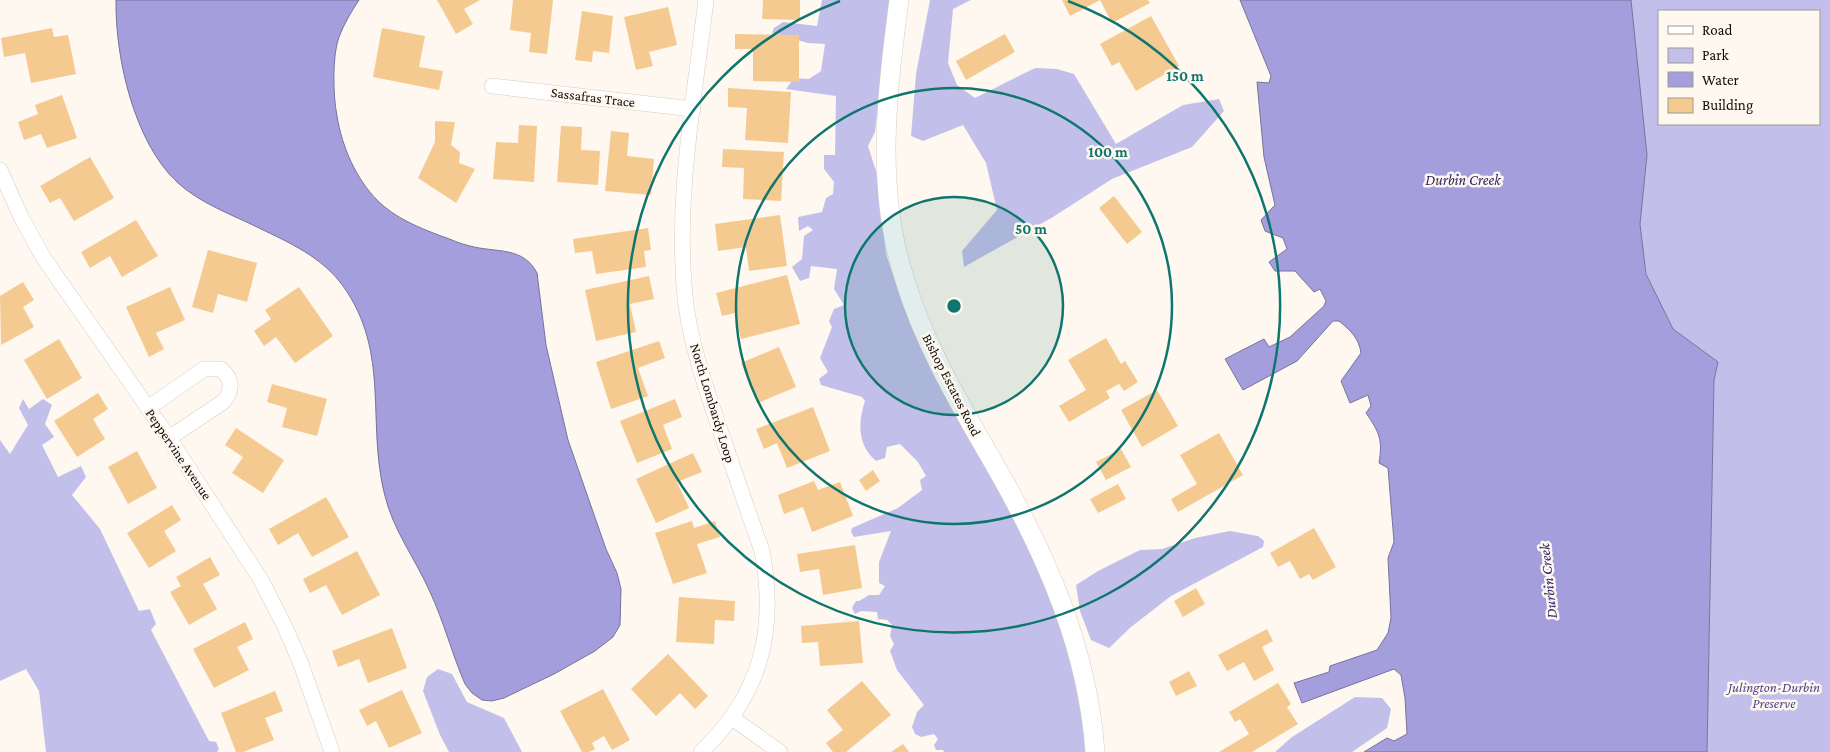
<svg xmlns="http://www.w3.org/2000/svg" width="1830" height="752" font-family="'Crimson Pro',serif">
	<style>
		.green { fill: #c2c0ea; fill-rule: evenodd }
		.water { fill: #a49fdc; stroke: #77739c }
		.building { fill: #f5ca91 }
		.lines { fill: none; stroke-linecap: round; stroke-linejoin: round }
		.minor-casing { stroke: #d7cdc1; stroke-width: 16 }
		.tertiary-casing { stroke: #d7cdc1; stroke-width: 20 }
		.minor { stroke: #fff; stroke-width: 15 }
		.tertiary { stroke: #fff; stroke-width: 19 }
		.ring { fill: none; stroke: #0f766e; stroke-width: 2.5 }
		.labels { text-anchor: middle; stroke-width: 5; stroke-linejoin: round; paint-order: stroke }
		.street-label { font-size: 14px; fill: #0f0b07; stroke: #fef8f0 }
		.park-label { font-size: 14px; font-style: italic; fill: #4f438d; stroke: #fef8f0 }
		.water-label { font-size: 15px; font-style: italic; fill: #32236a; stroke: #fef8f0 }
		.centre { fill: #0f766e; stroke: #fef8f0; stroke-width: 2.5 }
		.ring-label { font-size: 15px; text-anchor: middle; font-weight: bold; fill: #0f766e; stroke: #fef8f0; stroke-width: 5; stroke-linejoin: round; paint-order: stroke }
	</style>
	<rect width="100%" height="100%" fill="#fef8f0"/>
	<!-- green -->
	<g class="green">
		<path d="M822 0H890L875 132 868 146 877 174 886 254 904 308 944 389 1017 523 1053 599 1076 682 1087 752H944L943 750H936L934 745 938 739 934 734 921 737 915 734 912 727 917 712 924 705 897 670 890 651 894 644 890 636 892 625 887 620 878 619 877 612 861 611 855 614 852 608 856 601H859L869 595H879L885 586 879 583V562L891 531 854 537 851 532 852 528 898 508 922 490 920 480 926 476 918 462 900 444 887 447 885 458 876 461C857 445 858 422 865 401L862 397 821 385 819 379 828 372 820 358 832 327 829 321 834 309 844 305 834 289 837 269 811 266 809 278 800 281 792 267 802 259 804 236 813 230 808 226 799 231 798 217 822 212 826 198 833 194 834 182 824 169V155H835L836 96 786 89 794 78 809 79 821 71 825 44 808 43 772 33 774 28 783 22 817 26Z"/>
		<path d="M930 0H971L953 9 948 63 957 85 975 98 1035 68 1057 69 1074 74 1116 144 1183 105 1219 99 1224 111 1192 147 1112 179 1053 217 964 267 962 251 997 210 986 163 963 125 923 141 911 136 916 74Z"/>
		<path d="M1608 0H1830V752H1707L1714 380 1718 362 1673 329 1646 274 1640 224 1647 155ZM1659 11H1819V124H1659Z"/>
		<path d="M23 399 29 409 43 399 52 405 45 424 54 437 42 445 58 477 81 466 86 477 72 495 100 529 139 611 150 609 156 624 151 630 209 741 216 742 219 749 217 752H46L39 691 26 669 0 681V440L10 454 28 425 19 408Z"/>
		<path d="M1230 531 1258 536 1264 541 1263 547 1171 596 1131 627 1109 648 1091 640 1080 611 1076 585 1098 571 1140 550 1162 549 1195 538Z"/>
		<path d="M438 669 452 674 467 702 504 718 522 752H449L440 735 423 691 427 677Z"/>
		<path d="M1355 697 1382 698 1391 709 1387 728 1352 752H1275L1292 737Z"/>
	</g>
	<!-- water -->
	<g class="water">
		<path d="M116 0H359C351 12 344 24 339 37 332 56 333 96 337 116 342 147 356 179 378 201 395 218 420 228 441 236 451 239 460 244 470 246 496 253 523 246 537 273L546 345 568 440 606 549 617 573 621 589 620 625 613 637 595 651 554 674 504 698 492 701 482 700 472 693 465 684C452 654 444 622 430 592 416 560 393 530 385 496 366 422 391 353 343 286 322 257 290 243 259 228 233 215 199 203 177 182 134 142 115 57 116 0Z"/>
		<path d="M1240 0H1631L1647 155 1640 224 1646 274 1673 329 1718 362 1714 380 1707 752H1364L1387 738 1394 741 1407 734 1405 698 1401 675 1394 669 1302 703 1294 683 1329 672 1330 666 1377 650 1388 633 1391 618 1388 558 1394 542 1388 468 1379 463C1383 439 1379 432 1366 413L1371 406 1368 395 1350 403 1341 381 1361 353C1359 338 1350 330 1339 321H1333L1297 361 1243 390 1225 359 1264 339 1269 347 1290 337 1324 306 1326 301 1320 289 1314 292 1295 271H1275L1269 262 1287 249 1283 238 1265 231 1261 220 1275 205 1264 157 1257 82 1269 83 1271 76Z"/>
	</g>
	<!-- building -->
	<g class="building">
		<path d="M437 0H480L464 9 473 24 456 34Z"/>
		<path d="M513 0H553L547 54 529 52 531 33 510 30Z"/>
		<path d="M763 0H800V20L762 19Z"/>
		<path d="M1062 0H1148L1150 3 1112 23 1100 0 1070 16Z"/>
		<path d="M668 7 677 45 649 52 653 66 636 70 624 17Z"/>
		<path d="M582 11 613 16 609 53 593 51 592 62 575 60Z"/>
		<path d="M1151 16 1179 66 1136 91 1119 62 1112 66 1100 44Z"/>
		<path d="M52 28 54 37 68 35 76 74 31 83 25 53 4 57 1 38Z"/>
		<path d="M382 28 425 36 419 67 443 71 439 90 373 77Z"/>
		<path d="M735 34 799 35V82L753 81V49H735Z"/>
		<path d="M1005 34 1015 52 966 80 956 61Z"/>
		<path d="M728 88 791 92 788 143 745 140 747 108 728 107Z"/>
		<path d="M62 95 77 138 47 148 41 134 24 140 18 122 38 114 35 105Z"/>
		<path d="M435 121 455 122 451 145 460 152 459 163 475 169 456 203 418 178 435 142Z"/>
		<path d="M519 125 537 126 534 182 493 179 496 142 518 143Z"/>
		<path d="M561 126 582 127 581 150 600 151 598 185 557 182Z"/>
		<path d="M611 131 629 133 627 156 654 159 651 195 605 191Z"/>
		<path d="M723 149 784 152 781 201 743 199 744 168 722 167Z"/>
		<path d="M90 157 114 198 74 221 60 198 50 203 40 186Z"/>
		<path d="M1114 196 1142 232 1127 244 1099 208Z"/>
		<path d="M780 215 787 266 749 271 746 247 718 251 715 224Z"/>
		<path d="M136 220 158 256 122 277 110 256 90 268 81 252Z"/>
		<path d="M648 228 651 250 644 251 646 267 596 274 592 251 575 253 573 239Z"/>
		<path d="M208 250 257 263 247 302 218 294 213 313 192 307Z"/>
		<path d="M787 275 800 324 741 339 735 313 722 316 716 293Z"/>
		<path d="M649 276 654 299 630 304 636 332 596 341 585 290Z"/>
		<path d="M23 282 34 300 23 307 34 327 1 345 0 296Z"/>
		<path d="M170 287 185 320 156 333 164 349 149 357 126 307Z"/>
		<path d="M299 287 333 336 295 363 276 337 264 346 254 331 271 319 265 310Z"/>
		<path d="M1106 338 1121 364 1125 361 1138 382 1124 391 1119 384 1106 391 1110 398 1069 422 1059 406 1086 390 1068 360Z"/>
		<path d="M59 339 82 378 47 399 24 360Z"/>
		<path d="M659 341 665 358 638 368 648 396 611 409 596 362Z"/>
		<path d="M779 347 796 387 758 403 741 363Z"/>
		<path d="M272 384 327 399 317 436 282 427 287 408 267 402Z"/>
		<path d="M1157 390 1178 426 1142 447 1121 410Z"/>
		<path d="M98 393 108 409 93 419 105 439 77 457 54 421Z"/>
		<path d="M675 399 682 417 663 425 672 449 637 463 620 421Z"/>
		<path d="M813 407 830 451 787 468 777 443 764 449 756 429Z"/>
		<path d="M236 428 284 460 263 493 232 473 243 457 225 445Z"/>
		<path d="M1219 433 1243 475 1178 512 1171 499 1197 484 1180 455Z"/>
		<path d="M1121 449 1131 467 1106 480 1096 462Z"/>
		<path d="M137 451 157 488 128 504 108 467Z"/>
		<path d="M693 453 702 472 677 482 689 508 656 523 636 479Z"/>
		<path d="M873 470 880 481 866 491 859 480Z"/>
		<path d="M814 481 818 490 840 482 853 516 812 532 803 507 784 514 778 495Z"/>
		<path d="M1118 484 1126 499 1098 513 1090 499Z"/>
		<path d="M326 497 349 537 312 557 298 533 278 545 269 529Z"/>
		<path d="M172 505 181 520 164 531 176 551 149 568 127 533Z"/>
		<path d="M692 521 694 528 715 521 720 537 697 544 707 573 673 584 655 533Z"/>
		<path d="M1314 528 1336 567 1313 580 1309 574 1300 579 1290 561 1278 567 1270 553Z"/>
		<path d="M855 545 862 588 823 595 819 569 800 572 797 554Z"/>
		<path d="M357 551 380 595 342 615 326 585 310 593 303 579Z"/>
		<path d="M210 557 220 575 203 584 217 609 189 625 170 592 181 586 176 577Z"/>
		<path d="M1196 588 1205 604 1183 617 1174 601Z"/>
		<path d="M679 597 735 601 734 621 715 620 714 644 676 642Z"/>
		<path d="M859 621 863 663 820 666 818 642 802 643 801 626Z"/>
		<path d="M245 622 253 639 237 647 249 670 214 688 193 649Z"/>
		<path d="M392 628 407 668 368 683 359 659 338 667 332 651Z"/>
		<path d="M1267 629 1273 641 1262 647 1274 670 1254 681 1244 662 1227 671 1218 655Z"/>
		<path d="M668 654 708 696 695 709 680 693 656 716 631 689Z"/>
		<path d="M1189 671 1197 686 1176 696 1169 682Z"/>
		<path d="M862 681 891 715 846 752H833L826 743 843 730 827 710Z"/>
		<path d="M1278 683 1291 704 1287 707 1298 724 1252 752H1219L1249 734 1240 719 1235 722 1229 712Z"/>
		<path d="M603 689 630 740 612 750 604 736 592 743 595 749 589 752H582L560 711Z"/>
		<path d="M402 690 422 733 389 748 376 721 367 726 359 710Z"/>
		<path d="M275 691 283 711 265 718 274 740 243 752H236L221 713Z"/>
		<path d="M903 744 909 752H891Z"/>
	</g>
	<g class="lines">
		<defs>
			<g id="minor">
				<path d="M492 86 693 109"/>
				<path d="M0 170 22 219 43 257 169 438 261 580 285 627 301 664 332 752"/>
				<path d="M148 408 204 369H221C233 379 233 391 223 402L169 438"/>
				<path d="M732 718 780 752"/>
				<path d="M701 752C761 695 777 631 762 551 748 512 735 473 721 433 707 391 692 349 686 305 674 204 694 101 706 0"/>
			</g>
			<path id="tertiary" d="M899 0C887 92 875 187 904 277 925 348 964 411 1000 474 1049 561 1088 652 1095 752"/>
		</defs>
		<!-- minor casing -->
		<use href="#minor" class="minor-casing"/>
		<!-- tertiary casing -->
		<use href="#tertiary" class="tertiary-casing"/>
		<!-- minor -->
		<use href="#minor" class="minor"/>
		<!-- tertiary -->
		<use href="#tertiary" class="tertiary"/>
	</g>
	<!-- distance rings -->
	<circle cx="954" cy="306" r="109" fill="#0f766e" fill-opacity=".12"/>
	<g class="ring">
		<circle cx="954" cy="306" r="109"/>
		<circle cx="954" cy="306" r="218"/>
		<path d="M1068 1A326 326 0 1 1 840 1"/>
	</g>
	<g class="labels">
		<!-- street labels -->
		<g class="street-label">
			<text transform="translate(593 97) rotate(7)" y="5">Sassafras Trace</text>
			<text transform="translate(952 385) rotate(63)" y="5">Bishop Estates Road</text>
			<text transform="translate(713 403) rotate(73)" y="5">North Lombardy Loop</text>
			<text transform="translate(179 454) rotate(56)" y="5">Peppervine Avenue</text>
		</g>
		<!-- park labels -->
		<g class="park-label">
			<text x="1774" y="692">Julington-Durbin<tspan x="1774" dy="16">Preserve</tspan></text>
		</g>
		<!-- water labels -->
		<g class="water-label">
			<text x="1463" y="185">Durbin Creek</text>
			<text transform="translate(1548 581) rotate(-96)" y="5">Durbin Creek</text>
		</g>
	</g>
	<circle cx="954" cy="306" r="8" class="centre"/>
	<g class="ring-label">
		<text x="1185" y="81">150 m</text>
		<text x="1108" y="157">100 m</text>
		<text x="1031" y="234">50 m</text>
	</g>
	<!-- legend -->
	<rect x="1658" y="10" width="162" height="115" fill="#fef8f0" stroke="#9e9993"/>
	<rect x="1668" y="26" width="25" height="8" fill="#ffffff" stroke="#9e9993"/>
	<text x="1702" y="35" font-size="15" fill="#0f0b07">Road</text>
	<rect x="1668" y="48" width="25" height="15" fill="#c2c0ea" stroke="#9e9993"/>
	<text x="1702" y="60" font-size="15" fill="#0f0b07">Park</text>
	<rect x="1668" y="72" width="25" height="15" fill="#a49fdc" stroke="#9e9993"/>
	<text x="1702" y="85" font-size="15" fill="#0f0b07">Water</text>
	<rect x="1668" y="98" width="25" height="15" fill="#f5ca91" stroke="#9e9993"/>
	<text x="1702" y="110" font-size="15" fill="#0f0b07">Building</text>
</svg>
